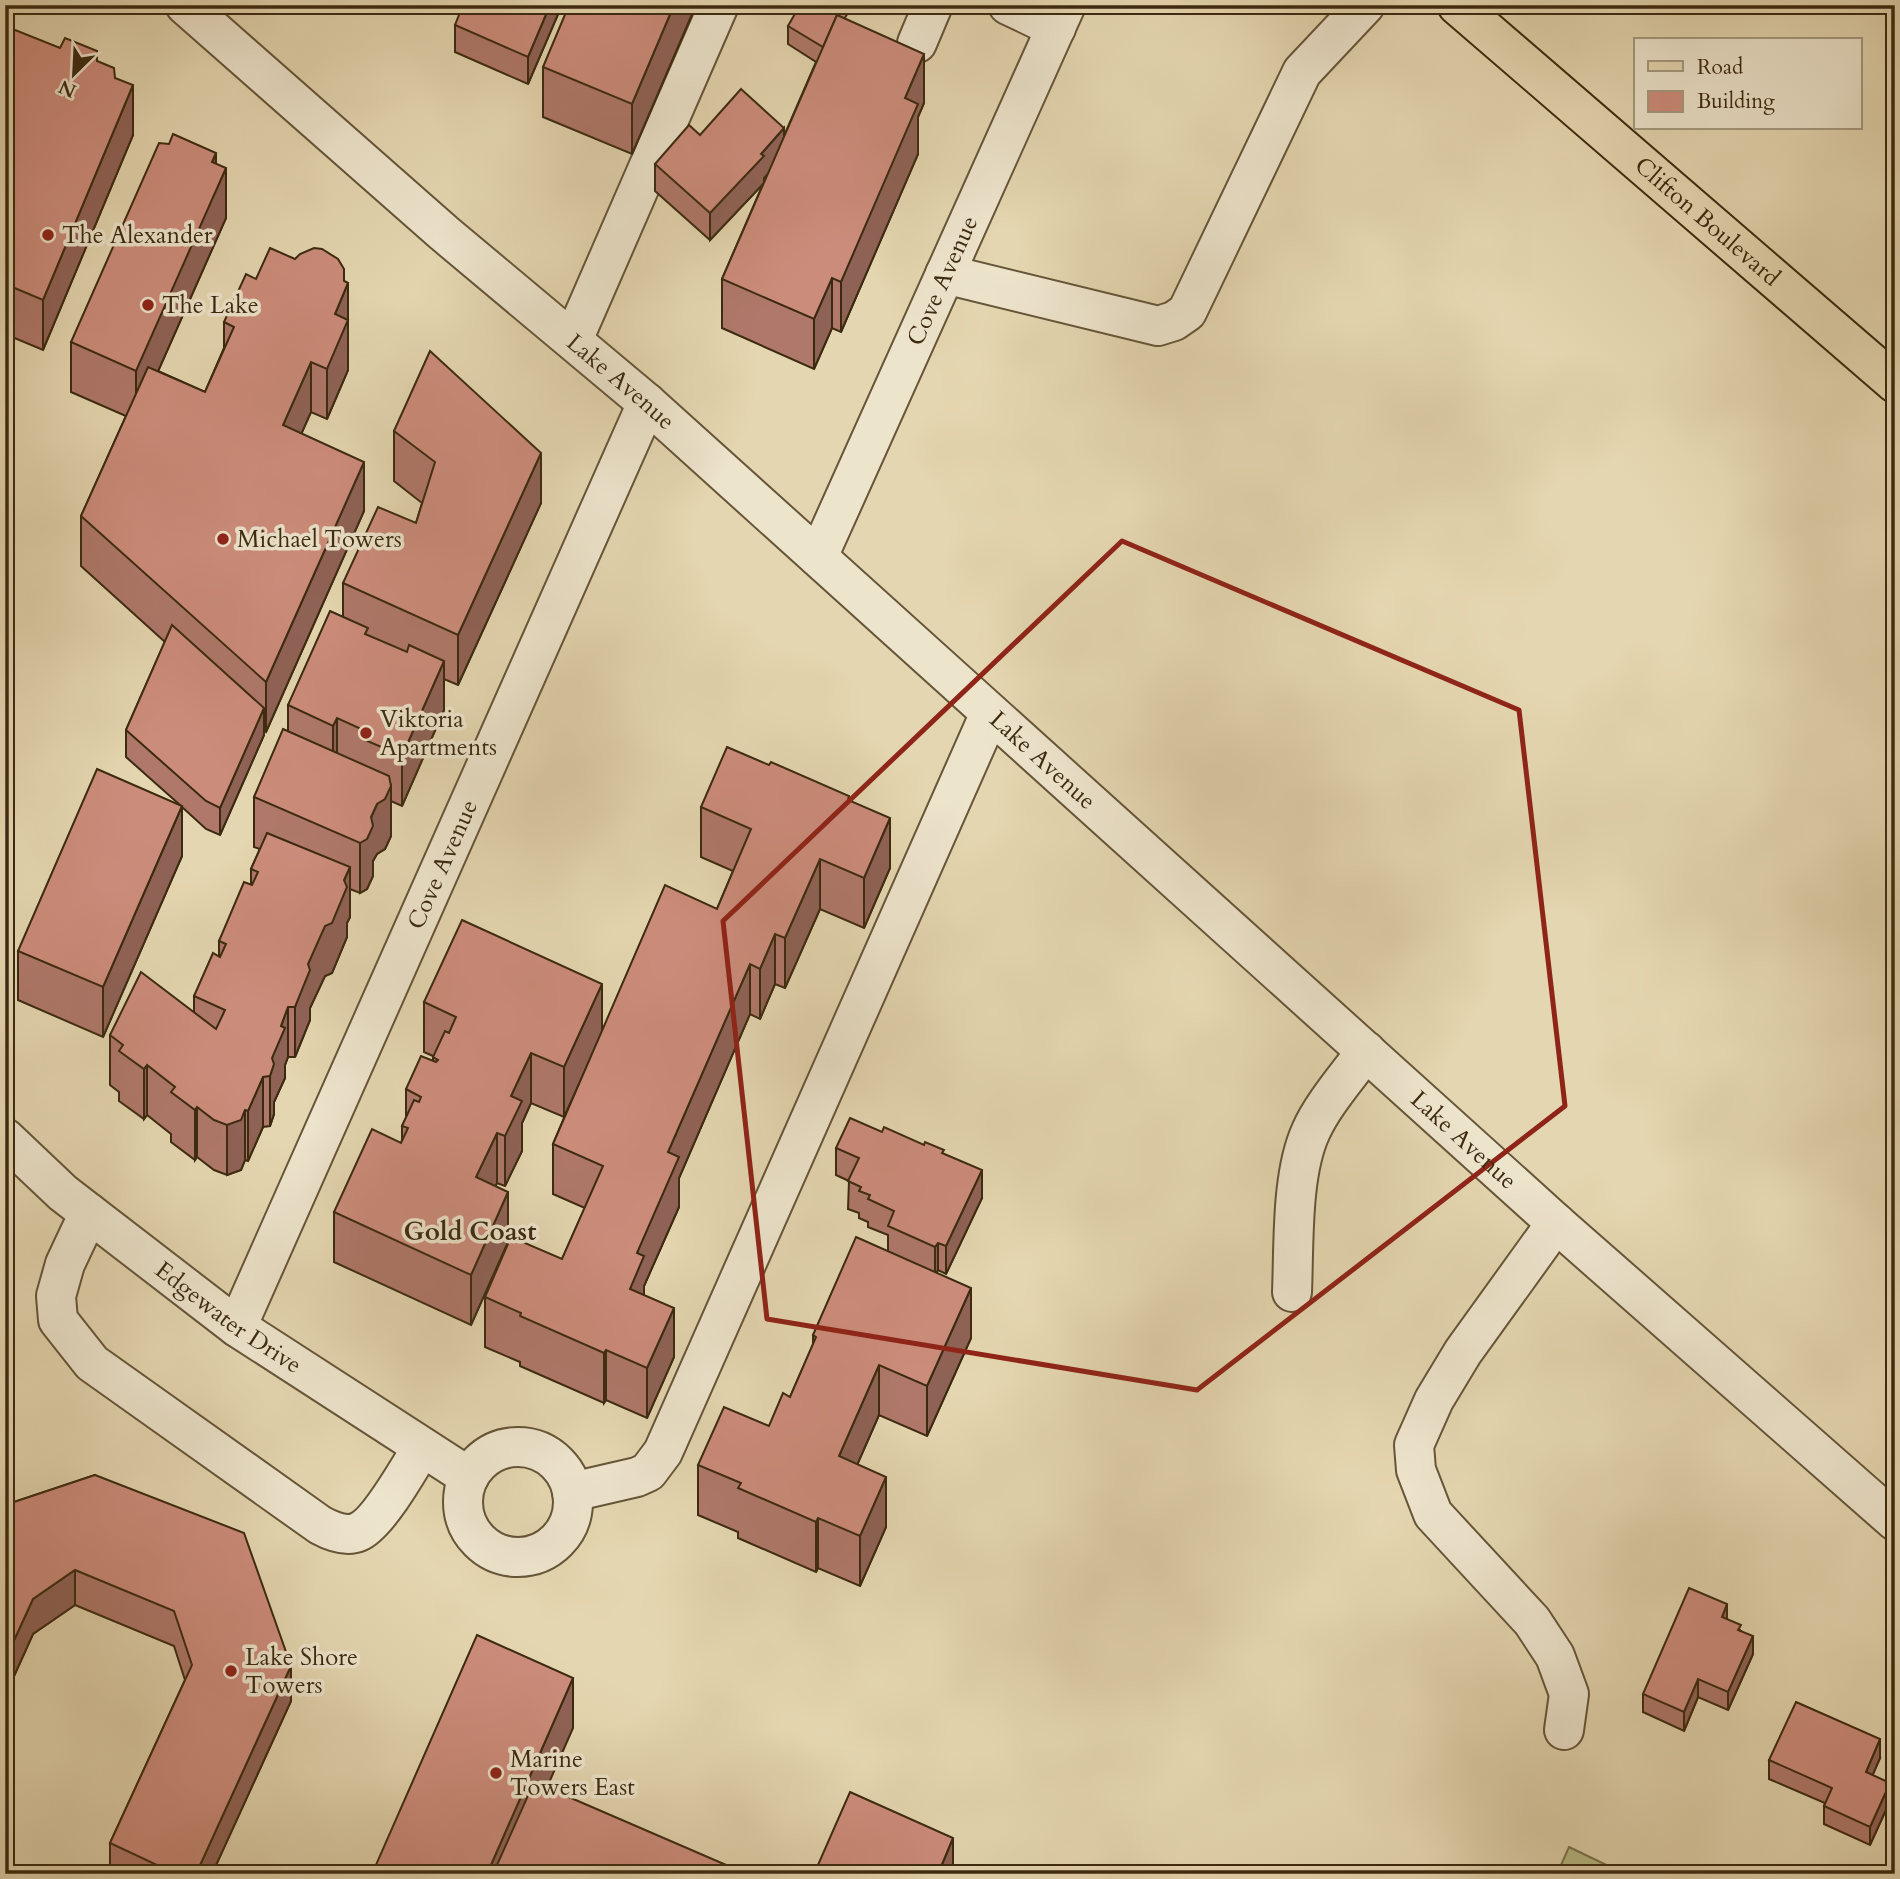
<svg xmlns="http://www.w3.org/2000/svg" width="1900" height="1879" font-family="Cardo,serif">
	<style>
		.green { fill: #b9bd88; stroke: #7a744c; stroke-width: 2 }
		.lines { fill: none; stroke-linecap: round; stroke-linejoin: round }
		.minor-casing { stroke: #665538; stroke-width: 42 }
		.major-casing { stroke: #3c2a10; stroke-width: 42 }
		.minor { stroke: #ede4cc; stroke-width: 38 }
		.major { stroke: #e4d6b0; stroke-width: 38 }
		.wall { fill: #af786a; stroke: #3c2a10; stroke-width: 2 }
		.shaded-wall { fill: #8f6256; stroke: #3c2a10; stroke-width: 2 }
		.building { fill: #cc8c7b; stroke: #3c2a10; stroke-width: 2 }
		.marked { fill: none; stroke: #8f2418; stroke-width: 5; stroke-linejoin: round }
		.poi-dot { fill: #8f2418; stroke: #ede4cc; stroke-width: 2.5 }
		.labels { text-anchor: middle; stroke-width: 7; stroke-linejoin: round; paint-order: stroke }
		.street-label { font-size: 24px; fill: #3c2a10; stroke: #ede4cc }
		.poi-label { font-size: 24px; fill: #3c2a10; stroke: #ede4cc; text-anchor: start }
		.neighbourhood-label { font-size: 26px; font-weight: bold; fill: #3c2a10; stroke: #ede4cc }
	</style>
	<rect width="100%" height="100%" fill="#e4d6b0"/>
	<filter id="stains"><feTurbulence type="fractalNoise" baseFrequency=".00286" numOctaves="4"/><feColorMatrix values="0 0 0 0 .2 0 0 0 0 .09 0 0 0 0 .02 0 0 0 .5 -.17"/></filter>
	<radialGradient id="worn" r=".72"><stop offset=".6" stop-color="#630" stop-opacity="0"/><stop offset="1" stop-color="#630" stop-opacity=".3"/></radialGradient>
	<!-- green -->
	<path class="green" d="M1569 1847 1625 1874H1626H1557Z"/>
	<g class="lines">
		<defs>
			<g id="minor">
				<path id="s1" d="M185 5 444 233 647 403 1556 1223 1895 1521"/>
				<path d="M1008 5 1056 28"/>
				<path d="M917 43 933 5"/>
				<path d="M945 274 1158 326 1174 321 1187 312 1302 72 1365 5"/>
				<path d="M573 340 719 5"/>
				<path id="s2" d="M818 557 1066 5"/>
				<path id="s3" d="M5 1138 63 1193 237 1327 469 1477"/>
				<path d="M89 1213 65 1264 56 1296 58 1320 92 1363 320 1525C331 1531 346 1537 358 1532 378 1524 410 1467 422 1447"/>
				<path d="M1556 1223 1463 1352 1434 1400 1414 1445 1416 1470 1433 1514 1532 1621 1555 1656 1569 1694 1564 1730"/>
				<path d="M1292 1292C1294 1245 1291 1174 1311 1131 1323 1104 1348 1076 1366 1051"/>
				<path id="s4" d="M237 1327 647 403"/>
				<circle cx="518" cy="1502" r="55"/>
				<path d="M572 1492 637 1477 648 1472 663 1452 990 713"/>
			</g>
			<g id="major">
				<path id="s5" d="M1457 5 1895 383"/>
			</g>
		</defs>
		<!-- minor casing -->
		<use href="#minor" class="minor-casing"/>
		<!-- major casing -->
		<use href="#major" class="major-casing"/>
		<!-- minor -->
		<use href="#minor" class="minor"/>
		<!-- major -->
		<use href="#major" class="major"/>
	</g>
	<!-- wall -->
	<g class="wall">
		<path d="M562 5 528 84 455 52V25Z"/>
		<path d="M696 5 632 154 543 117V67Z"/>
		<path d="M848 20 924 103 918 117V154L841 332 832 328 814 369 722 328V279L763 184 710 240 655 191V164L700 135 784 136 816 62 788 44V26Z"/>
		<path d="M5 38 60 48 97 61 115 78 133 135 43 350 5 334Z"/>
		<path d="M216 164 226 218 158 371 205 392 224 348V322L256 279 344 281 348 283V370L327 419 311 412 301 434 364 511 266 732 264 730V735L220 835 206 829 182 807V856L103 1037 18 1000V951L180 805 126 757V730L165 642 81 566V516L126 416 71 392V342Z"/>
		<path d="M394 431 541 503 458 685 444 679V710L402 806 391 801V836L385 849 377 854 373 861V876L367 889 360 893 350 889V917L347 923V937L332 973 325 976 310 1008V1020L295 1057H288L285 1065V1078L274 1102V1114L270 1126 263 1127 248 1161 245 1160 241 1170 227 1175 214 1170 197 1157 195 1160 171 1142V1134L147 1115 144 1119 119 1101V1092L110 1085V1035L194 1012V996L219 956V941L251 885V869L260 849 254 847V797L288 731V705L343 617V583L416 523 422 503 394 481Z"/>
		<path d="M849 800 890 868 864 928 820 909 785 988 775 984 760 1019 750 1014 679 1178V1207L644 1286V1295L674 1357 647 1418 606 1400 604 1403 520 1366V1362L485 1347V1297L562 1259 585 1208 553 1194V1144L577 1087 564 1117 531 1103 522 1123V1151L505 1186 497 1183 495 1186 508 1242 471 1325 334 1262V1212L401 1143 402 1140V1126L406 1118V1089L433 1061V1056L424 1052V1002L602 1031 717 909 733 871 701 857V807Z"/>
		<path d="M882 1132 944 1154 982 1198 946 1274 938 1270 936 1273 971 1338 927 1436 879 1415 857 1465 886 1527 860 1586 818 1568 816 1572 738 1538V1532L698 1515V1465L769 1426 790 1397 813 1345V1335L888 1251V1235L868 1227V1222L859 1218V1213L848 1209 849 1181 836 1175V1148Z"/>
		<path d="M95 1475 291 1701 212 1874H110V1843L185 1680 174 1646 75 1605 33 1634 5 1696V1505Z"/>
		<path d="M1727 1619 1741 1631 1753 1654 1728 1710 1698 1697 1684 1731 1643 1712V1694Z"/>
		<path d="M1880 1758 1872 1775 1890 1801 1870 1845 1824 1824V1806L1825 1803 1769 1779V1760Z"/>
	</g>
	<!-- shaded-wall -->
	<g class="shaded-wall">
		<path d="M550 5H562L528 84V57Z"/>
		<path d="M674 5H696L632 154V104Z"/>
		<path d="M924 54V103L918 117V154L841 332V282L905 98Z"/>
		<path d="M133 85V135L43 350V300Z"/>
		<path d="M784 128V155L764 178V183L710 240V213Z"/>
		<path d="M216 153V190L226 168V218L136 421V371Z"/>
		<path d="M832 278V328L814 369V319Z"/>
		<path d="M348 283V370L327 419V369L335 314Z"/>
		<path d="M311 362V412L283 475V425Z"/>
		<path d="M541 453V503L458 685V635Z"/>
		<path d="M364 462V511L266 732V682Z"/>
		<path d="M444 661V710L402 806V756Z"/>
		<path d="M264 708V735L220 835V808Z"/>
		<path d="M337 718V768L333 775V726Z"/>
		<path d="M391 786V836L385 849 377 854 373 861V876L367 889 360 893V843L377 804Z"/>
		<path d="M182 806V856L103 1037V987Z"/>
		<path d="M890 818V868L864 928V878Z"/>
		<path d="M820 859V909L785 988V938Z"/>
		<path d="M350 867V917L347 923V937L332 973 325 976 310 1008V1020L295 1057V1007L308 964Z"/>
		<path d="M775 934V984L760 1019V969Z"/>
		<path d="M750 964V1014L679 1178V1207L644 1286V1306L630 1289 637 1253 668 1152Z"/>
		<path d="M602 984V1034L564 1117V1067Z"/>
		<path d="M288 1007V1057L285 1065V1078L274 1102V1114L270 1126V1076L272 1058 281 1026Z"/>
		<path d="M531 1053V1103L522 1123V1151L505 1186V1136L511 1096Z"/>
		<path d="M147 1065V1115L144 1119V1069Z"/>
		<path d="M263 1077V1127L248 1161V1111Z"/>
		<path d="M197 1107V1157L195 1160V1110Z"/>
		<path d="M245 1110V1160L241 1170 227 1175V1125Z"/>
		<path d="M497 1133V1183L476 1227V1177Z"/>
		<path d="M982 1170V1198L946 1274V1246Z"/>
		<path d="M508 1192V1242L471 1325V1275Z"/>
		<path d="M938 1243V1270L935 1275V1247Z"/>
		<path d="M971 1288V1338L927 1436V1386Z"/>
		<path d="M674 1308V1357L647 1418V1368Z"/>
		<path d="M606 1350V1400L604 1403V1353Z"/>
		<path d="M879 1365V1415L839 1506V1456Z"/>
		<path d="M886 1477V1527L860 1586V1536Z"/>
		<path d="M818 1518V1568L816 1572V1522Z"/>
		<path d="M75 1570V1605L33 1634 5 1696V1660L33 1599Z"/>
		<path d="M1727 1604V1623L1722 1617Z"/>
		<path d="M1753 1636V1654L1728 1710V1692Z"/>
		<path d="M291 1666V1701L212 1874H196Z"/>
		<path d="M573 1678V1728L509 1874H487Z"/>
		<path d="M1698 1679V1697L1684 1731V1712Z"/>
		<path d="M1880 1739V1758L1866 1791V1772Z"/>
		<path d="M1890 1783V1801L1870 1845V1827Z"/>
		<path d="M953 1838V1874H938Z"/>
	</g>
	<!-- building -->
	<g class="building">
		<path d="M463 5H550L528 57 455 25Z"/>
		<path d="M569 5H674L632 104 543 67Z"/>
		<path d="M800 5H835L848 13 844 19 837 15 823 47 788 26Z"/>
		<path d="M837 15 924 54 905 98 918 104 841 282 832 278 814 319 722 279Z"/>
		<path d="M10 28 60 48 65 38 97 51V61L114 68 115 78 133 85 43 300 5 284V38Z"/>
		<path d="M741 89 784 128 761 154 764 156 710 213 655 164 689 125 700 135Z"/>
		<path d="M173 134 216 153 212 162 226 168 136 371 71 342 159 143 169 144Z"/>
		<path d="M270 248 295 259 300 254 314 248 322 249 338 259 344 269V281L348 283 335 314 348 320 327 369 311 362 283 425 364 462 266 682 81 516 148 367 205 392 234 327 224 322 246 274 256 279Z"/>
		<path d="M430 351 541 453 458 635 343 583 378 507 416 523 435 462 394 431Z"/>
		<path d="M330 611 368 628 365 634 407 652 409 645 444 661 402 756 365 740 368 732 337 718 333 726 288 705Z"/>
		<path d="M172 625 264 708 220 808 206 801 126 730Z"/>
		<path d="M283 729 389 776 391 786 385 799 377 804 371 817 373 826 367 839 360 843 254 797Z"/>
		<path d="M727 747 769 765 771 762 849 796 848 800 890 818 864 878 820 859 785 938 775 934 760 969 750 964 668 1152 679 1157 637 1253 644 1256 630 1289 674 1308 647 1368 606 1350 604 1353 520 1316 521 1313 485 1297 511 1237 562 1259 603 1166 553 1144 665 885 717 909 751 829 701 807Z"/>
		<path d="M97 769 182 806 103 987 18 951Z"/>
		<path d="M267 833 350 867 344 880 347 887 332 923 325 926 308 964 310 970 295 1007H288L281 1026 285 1028 272 1058 274 1064 270 1076 263 1077 248 1111 245 1110 241 1120 227 1125 214 1120 197 1107 195 1110 171 1092 175 1087 147 1065 144 1069 119 1051 123 1045 110 1035 141 972 216 1029 225 1010 194 996 213 953 220 957 226 944 219 941 244 882 252 885 258 872 251 869Z"/>
		<path d="M462 920 602 984 564 1067 531 1053 511 1096 522 1101 505 1136 497 1133 476 1177 508 1192 471 1275 334 1212 372 1129 401 1143 408 1128 402 1126 414 1100 419 1102 421 1097 406 1089 421 1056 436 1062 438 1060 433 1057 445 1031 449 1033 456 1017 424 1002Z"/>
		<path d="M850 1118 882 1132 884 1127 924 1145 925 1142 944 1150 942 1153 982 1170 946 1246 938 1243 935 1247 888 1226 894 1211 868 1199 870 1195 859 1191 861 1187 848 1181 859 1158 836 1148Z"/>
		<path d="M856 1237 971 1288 927 1386 879 1365 839 1456 886 1477 860 1536 818 1518 816 1522 738 1488 741 1483 698 1465 724 1407 769 1426 783 1393 790 1397 816 1337 813 1335Z"/>
		<path d="M95 1475 244 1533 291 1666 196 1874H176L110 1843 192 1665 174 1611 75 1570 33 1599 5 1660V1505Z"/>
		<path d="M1689 1588 1727 1604 1722 1617 1741 1625 1738 1630 1753 1636 1728 1692 1698 1679 1684 1712 1643 1694Z"/>
		<path d="M477 1635 573 1678 487 1874H372Z"/>
		<path d="M1796 1702 1880 1739 1866 1772 1890 1783 1870 1827 1824 1806 1832 1788 1769 1760Z"/>
		<path d="M534 1782 747 1874H493Z"/>
		<path d="M850 1792 953 1838 938 1874H814Z"/>
	</g>
	<!-- marked area -->
	<path class="marked" d="M1122 541 1519 710 1565 1106 1197 1390 767 1319 723 921Z"/>
	<!-- markers -->
	<g class="poi-dot">
		<circle cx="48" cy="235" r="7"/>
		<circle cx="148" cy="305" r="7"/>
		<circle cx="223" cy="539" r="7"/>
		<circle cx="366" cy="733" r="7"/>
		<circle cx="231" cy="1671" r="7"/>
		<circle cx="496" cy="1773" r="7"/>
	</g>
	<g class="labels">
		<!-- street labels -->
		<g class="street-label">
			<text dy="8" stroke="none"><textPath href="#s5" startOffset="331">Clifton Boulevard</textPath></text>
			<text dy="8" stroke="none"><textPath href="#s2" startOffset="303">Cove Avenue</textPath></text>
			<text dy="8" stroke="none"><textPath href="#s1" startOffset="576">Lake Avenue</textPath></text>
			<text dy="8" stroke="none"><textPath href="#s1" startOffset="1143">Lake Avenue</textPath></text>
			<text dy="8" stroke="none"><textPath href="#s4" startOffset="506">Cove Avenue</textPath></text>
			<text dy="8" stroke="none"><textPath href="#s1" startOffset="1710">Lake Avenue</textPath></text>
			<text dy="8" stroke="none"><textPath href="#s3" startOffset="287">Edgewater Drive</textPath></text>
		</g>
		<!-- poi labels -->
		<g class="poi-label">
			<text x="62" y="243">The Alexander</text>
			<text x="162" y="313">The Lake</text>
			<text x="237" y="547">Michael Towers</text>
			<text x="380" y="727">Viktoria<tspan x="380" dy="28">Apartments</tspan></text>
			<text x="245" y="1665">Lake Shore<tspan x="245" dy="28">Towers</tspan></text>
			<text x="510" y="1767">Marine<tspan x="510" dy="28">Towers East</tspan></text>
		</g>
		<!-- neighbourhood labels -->
		<g class="neighbourhood-label">
			<text x="470" y="1240">Gold Coast</text>
		</g>
	</g>
	<!-- margin -->
	<rect width="1900" height="1879" fill="none" stroke="#e4d6b0" stroke-width="28"/>
	<rect x="7" y="7" width="1886" height="1865" fill="none" stroke="#3c2a10" stroke-width="3.5"/>
	<rect x="14" y="14" width="1872" height="1851" fill="none" stroke="#3c2a10" stroke-width="2"/>
	<!-- legend -->
	<rect x="1634" y="38" width="228" height="91" fill="#ede4cc" stroke="#a69a81" stroke-width="2"/>
	<rect x="1648" y="61" width="35" height="10" fill="#e4d6b0" stroke="#a69a81" stroke-width="2"/>
	<text x="1697" y="74" font-size="21" fill="#3c2a10">Road</text>
	<rect x="1648" y="91" width="35" height="21" fill="#cc8c7b" stroke="#a69a81" stroke-width="2"/>
	<text x="1697" y="108" font-size="21" fill="#3c2a10">Building</text>
	<!-- north arrow -->
	<g transform="translate(74 74) rotate(204)" stroke="#ede4cc" stroke-width="5" paint-order="stroke">
	<path d="M0-5L12 26L0 18L-12 26Z" fill="#3c2a10"/>
	<text y="-10" font-size="19" font-weight="bold" text-anchor="middle" fill="#3c2a10">N</text>
	</g>
	<rect width="100%" height="100%" filter="url(#stains)"/>
	<rect width="100%" height="100%" fill="url(#worn)"/>
</svg>
